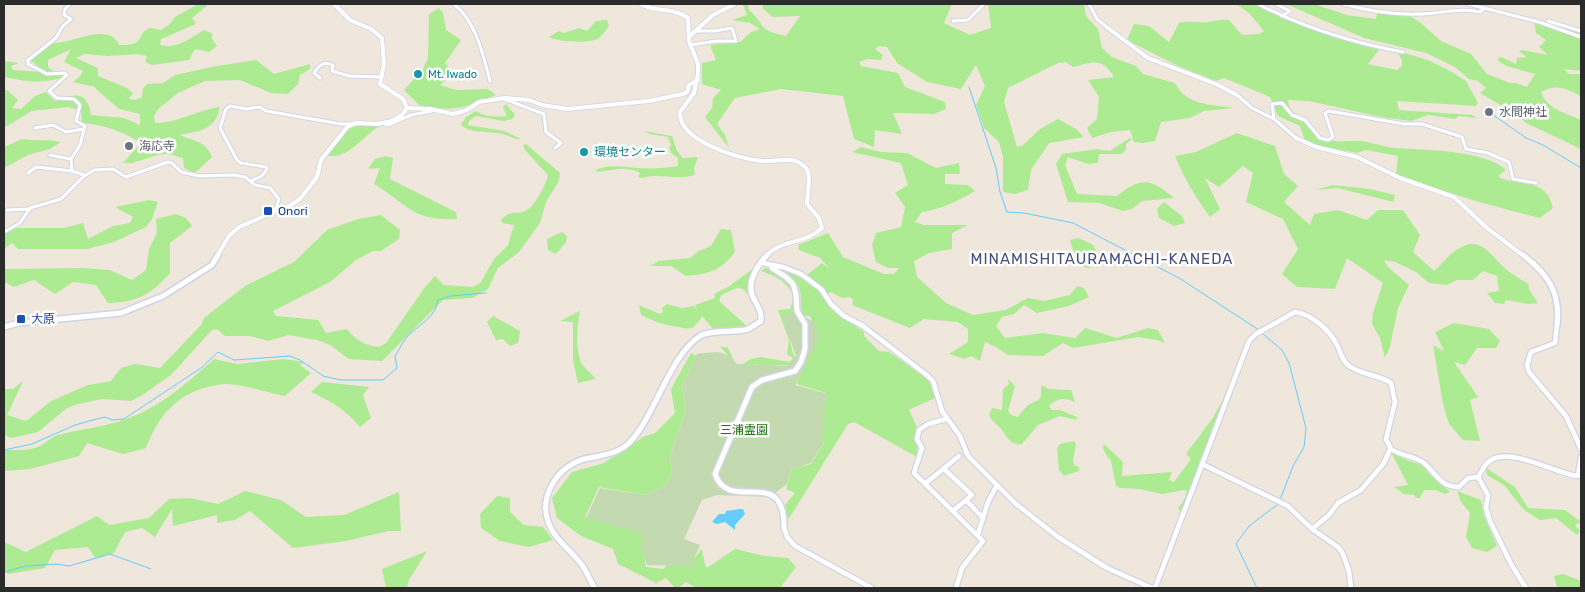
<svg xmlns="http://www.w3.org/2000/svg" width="1585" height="592" font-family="Rubik,'Noto Sans JP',sans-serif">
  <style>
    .green { fill: #adeb92 }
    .cemetery { fill: #c3dab1 }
    .water { fill: #63cdfc }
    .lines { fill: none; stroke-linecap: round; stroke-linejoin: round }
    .stream { stroke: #63cdfc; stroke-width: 1 }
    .minor-far1-casing { stroke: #d1d4e6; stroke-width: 5 }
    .minor-casing { stroke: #d1d4e6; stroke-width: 7 }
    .tertiary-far1-casing { stroke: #d1d4e6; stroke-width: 5.5 }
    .tertiary-casing { stroke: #d1d4e6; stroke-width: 8 }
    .minor-far1 { stroke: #fff; stroke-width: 3 }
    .minor { stroke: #fff; stroke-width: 4.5 }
    .tertiary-far1 { stroke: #fff; stroke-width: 4 }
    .tertiary { stroke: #fff; stroke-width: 5 }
    .culture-dot { fill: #0f9aa8; stroke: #fff; stroke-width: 2 }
    .worship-dot { fill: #6b7280; stroke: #fff; stroke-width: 2 }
    .transit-dot { fill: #1a4fb4; stroke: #fff; stroke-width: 2 }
    .labels { text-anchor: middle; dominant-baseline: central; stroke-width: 5; stroke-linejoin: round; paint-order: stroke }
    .far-culture-label { font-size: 11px; fill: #0d838f; stroke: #fff; text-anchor: start }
    .worship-label { font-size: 12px; fill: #5b616d; stroke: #fff; text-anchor: start }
    .culture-label { font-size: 12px; fill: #0d838f; stroke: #fff; text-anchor: start }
    .transit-label { font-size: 12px; fill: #164399; stroke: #fff; text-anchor: start }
    .park-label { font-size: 12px; fill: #227112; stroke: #fff }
    .quarter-label { font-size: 15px; letter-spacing: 1px; fill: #464e81; stroke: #fff }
  </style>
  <rect width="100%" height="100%" fill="#efe7dc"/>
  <g class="green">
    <path d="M198,4H209L192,18L196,24L161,39L160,45C177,49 189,39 204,30L212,33V39L217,46L209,52L195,49L189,60L152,65L145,62L147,56L137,54L108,56L85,54L76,58L98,68V76L127,88L133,93L129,99L135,100L142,97L143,88L148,84L163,83L175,75L217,66L256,60L274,74L310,64V69L300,75L298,84L288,94L271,93L240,80L205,81L178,93L158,109L154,117L155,123C178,123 197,110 220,107C215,131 199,131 179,135C194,141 206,141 212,157L195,173L184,168L183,158C178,157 172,154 167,154C152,153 139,165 123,163L141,143C122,131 104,125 82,123L81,111L68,107L32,111L4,128V90H7L18,100L12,108L21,109L35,96L46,92L55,101C74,93 88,91 91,115L124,118L140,125V114L119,109L97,90L95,87L73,82L80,76L83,71L64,62L71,49L48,60V67L53,71L52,74L66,77C40,84 29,82 4,77V61L19,63L11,66L13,70L41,72L44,70L31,61C34,57 37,51 41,49C49,43 59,43 68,41C82,38 110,25 119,45C133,45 138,45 143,32L150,28L161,30L170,24L175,17Z"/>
    <path d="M745,4H748L749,10C768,27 755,29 786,36L800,16L773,17L763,9V4H952L944,23L970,35L991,28L988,4H1084L1086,16L1098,29L1102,48L1112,57L1136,66L1143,74L1175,83C1186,106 1211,104 1233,108L1204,111L1190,118L1161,122L1155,141L1143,143L1134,142L1130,130L1111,132L1092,138L1087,128L1097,119L1099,97L1088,80L1114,77C1102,57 1093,62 1073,67L1066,62L1058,63L1008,88L1004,102L1017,147L1023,145L1040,129L1058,119L1076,129L1084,137L1049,143L1031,170L1028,190L1015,194L1003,192V157L999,142L984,128L976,105L985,86L976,65L961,89L927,82L897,63L887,47L879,46L875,49L883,55L881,60L867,59L859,62L861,66L898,73L905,87L945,102L946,109L934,114L893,113L902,134L875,130L874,147L854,139L843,96L781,89L735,98L717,124L725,135L729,148L705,117L712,108L713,98L721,90L702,84V63L716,60L710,45L740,42L751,32L760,29L750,23L732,20L747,15L743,5Z"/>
    <path d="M1236,4H1255L1300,25L1315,27L1379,50L1368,64L1397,70L1402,66V61L1397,51L1428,60L1450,71L1466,81L1478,103L1476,106L1397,101L1399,110L1472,115L1477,118L1459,116L1455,119L1428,115L1411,121L1381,117L1309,101L1288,100C1289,114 1298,113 1307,121C1314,128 1320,137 1330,140C1340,143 1351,140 1361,141C1372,142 1383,147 1395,148C1422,150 1487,150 1506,170L1499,175L1500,178C1523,186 1546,178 1553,208L1540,218C1491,206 1444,192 1396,175L1398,156L1366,150L1357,153L1306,143L1300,126L1278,116L1270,97L1224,78L1216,81L1178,66L1127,40L1134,24L1149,26L1169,42L1179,23C1189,20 1198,23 1208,22C1216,21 1221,19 1229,20L1242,35L1259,34L1264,31L1249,13Z"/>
    <path d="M1286,4H1314L1347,15L1376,19L1377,13L1410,16L1421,23L1441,41L1471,54L1487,74L1510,83H1516L1527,87L1535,74L1506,66L1497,60L1501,57L1516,64L1517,58L1526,57L1519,51L1522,50L1548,55L1539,47L1546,40L1536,33L1534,20L1581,32V71L1564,69L1569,74H1581V96C1566,89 1557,83 1541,92C1546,109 1566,113 1581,120V149L1526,123L1509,110L1480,93L1486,88L1478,81L1469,79L1455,67L1426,53L1364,38Z"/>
    <path d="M439,8L443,13L446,30L461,40L445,63L454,73L440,85L456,90L488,89L496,95C484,99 470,107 457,108C445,110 433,107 421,107L404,90L414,79L423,78V69L428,58L429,14Z"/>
    <path d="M607,20L609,26C606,29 603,35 599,38C591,44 557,42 549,37L559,31L564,33L579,28L587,31L596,21Z"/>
    <path d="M506,104L515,115L512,119L503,121L476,116L469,121L468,125L504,131L521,139C515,140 512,137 506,135C492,130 472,135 461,125L466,117L476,111C484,117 497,117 507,116L503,107Z"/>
    <path d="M367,123L380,126C363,135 348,162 324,155C338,138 344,127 367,123Z"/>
    <path d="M644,131L672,136L677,151L683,158L698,157L694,168L695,175C679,179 669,176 654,176C648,176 644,179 638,177L640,173C628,166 612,170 598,172L595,170C609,164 624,167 638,168C651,169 666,168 678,166V158L671,153L669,148L671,145L668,137L650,134Z"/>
    <path d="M1237,133L1275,146L1284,174L1298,186L1284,202L1310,225L1314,214L1338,210L1367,220L1378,210H1403L1420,235L1413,252L1434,271C1443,263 1451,251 1464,246C1483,237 1496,262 1508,271C1515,276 1522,280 1528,284L1530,291L1538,303L1529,304L1506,300L1504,304L1495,303L1487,293L1499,291L1497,276L1483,271L1473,280H1457L1447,285L1429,283L1416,272L1395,262L1384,260L1388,267L1409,285L1398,308L1390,347L1385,358L1380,338L1372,324L1373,313L1383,283L1347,258L1335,289L1297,287L1282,274L1298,249L1283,219L1246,202L1253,173L1243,166L1219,187L1205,178L1220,209L1210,217C1196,198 1184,178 1175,156L1196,152Z"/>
    <path d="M1130,138L1132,139L1126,144V149L1122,154H1099L1098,163L1088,164L1068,157L1065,165L1077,194L1117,196C1142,176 1151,179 1174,198L1142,201L1132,209L1123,211L1099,203L1068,202L1056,164L1062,154L1097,149L1110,151Z"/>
    <path d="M22,139C35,141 48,139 61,142L50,149L28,155L4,168V147Z"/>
    <path d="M526,144L560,173L559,181L546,202L540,223L519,252L498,268L488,289L472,298L443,300L382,361L349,359L330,345L317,340L288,335L268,341L250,336H225L217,329L212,330L171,375L141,396L131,401L103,399L78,404L67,408L38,432L11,438L4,435V389H13L23,381L7,415L26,421L51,401L88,385L111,381L121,368L135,364L160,368L201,325L204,318L245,286L294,262L327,230L358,219L381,215L400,230L399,239L381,251H373L356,260L330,282L273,311L276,316L318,320L326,333L347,329C355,340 367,346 379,347L386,343L425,287L435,276L444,285L473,287L481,282L494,259L508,245L514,225L503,223L501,220C512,208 516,216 527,210C535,206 546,184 548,175L525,150L523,145Z"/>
    <path d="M861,147L880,152L907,153L936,168L959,163L960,174H945V184L968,185L975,191C958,201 942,209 922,212L915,222L924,225H968L952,233V249L929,253L914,261L917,277L946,303L973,315L1006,310L1028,298L1044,301L1070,295L1077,286L1084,288L1089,297L1069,306L1037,313L1024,305L1014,314L1002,317L996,326L1005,338L1043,333L1075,338L1085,328L1117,338L1148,328L1158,330L1165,343L1157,340L1138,337L1073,348L1063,343L1043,356L1008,355L996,347L985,342L980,361L971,356L965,359L949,354L968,342V329L958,322L924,319L910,328L852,305L853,300L850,297L842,298L831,292L828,294L822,286L821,287L807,275L822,263L830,269L820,258L799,250L798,245L828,233L843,257L884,274H894L899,268H888L876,262L872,245L876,233L901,227L905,207L895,193L908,185L901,163L852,152Z"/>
    <path d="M385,156L393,158L390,179L456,212L457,219C411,221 409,205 374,184L380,168L368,169L375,159Z"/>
    <path d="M1333,185L1370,189L1395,195L1393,202L1338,188L1315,190Z"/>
    <path d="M149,200L158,202L152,219L146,227L114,242L87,249H18L12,243L4,249V233L13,228H64L83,223L88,239L113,226L130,223L133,217L115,207Z"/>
    <path d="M1164,202L1182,216L1185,223L1174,226L1159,218L1157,209Z"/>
    <path d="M176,214L186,218L192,226L170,243V273C151,295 137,302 108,303L96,285L73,282L55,294L34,280L14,287L4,282V269L82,268L110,270L132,280L146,270L149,249L157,233L156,219Z"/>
    <path d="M721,229L731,230L735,252C721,271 708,274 686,276L671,266H650L659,261L690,258L699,251L711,246Z"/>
    <path d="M562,232L567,236L566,242L556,254L548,250L547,239Z"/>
    <path d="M1078,238L1092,244L1099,255L1089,269L1077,262L1070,240Z"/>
    <path d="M754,268L749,283V296L743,289L737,288L721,295L719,301L749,328L714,330L702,316C692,334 688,328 672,326C661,324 651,320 641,315L639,305L660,314L663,312L662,308L667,304L682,308L694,306L697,310L695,305L715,298L714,294L728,287Z"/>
    <path d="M765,268L770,269L791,283L796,298L794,312L786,317C790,331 789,348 796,359L790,365L762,366L756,364L740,374L735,372L729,357L720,346L728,348L735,363L739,366L751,359L761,357L790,362L793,358L787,354L789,340L778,310L790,309C791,306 794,300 793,296C788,282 775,276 761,271Z"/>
    <path d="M777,269L797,275L810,282L847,320L864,332V336L879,351L889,352L931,381L937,397L909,410L918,429L917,457L854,422L848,424L788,520L785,505L795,493L786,489L792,469L811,464L824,443L815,441L826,393L796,384L809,356L815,331L810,316H804C799,307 802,300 800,291C798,280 786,274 777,269Z"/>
    <path d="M580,311C577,326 575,350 582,364C585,369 592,374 596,379L578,383L573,361V322L560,321Z"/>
    <path d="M493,316L520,331L518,343L510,346L503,339L496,340L487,322Z"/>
    <path d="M1454,323L1489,329L1500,341L1496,348H1477L1465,365L1454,362L1478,397L1470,400L1480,441L1463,440L1449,424L1443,404L1433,345L1444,351L1435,332Z"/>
    <path d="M691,353L696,356L682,386L686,409L674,444L670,459L672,472L665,486L645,495L599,487L585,517L641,532L642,544L646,567L663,569L673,559L691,562L702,549L705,565L707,568L735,549L765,556L788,558L796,567L780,588H696L686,582L678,588H675L666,578L656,583L618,564L613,549L581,536L557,518L552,498L572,472L604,463L643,437L655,433L675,413L671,389Z"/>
    <path d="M214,359L237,364L284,359L305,362L300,365L311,373L285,396C270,393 238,383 224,384C183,388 160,411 146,448L123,454L87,443L79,456L30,469L4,471V450C15,450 27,451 38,447C45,444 51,437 58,435C81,429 106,427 129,418C165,404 186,383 214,359Z"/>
    <path d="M1008,379L1015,386L1008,411L1011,415L1018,417C1021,413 1026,406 1030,404C1042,398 1041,401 1041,385L1049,389L1071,390L1075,402C1064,397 1059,398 1049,405L1052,410H1060L1077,417L1076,420L1060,416L1038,425L1022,444C1009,446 1007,435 1000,428C996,423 991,421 989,415L992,408L1002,410L1003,389L1009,384Z"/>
    <path d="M322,382L369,387L363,395L371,418L360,427C346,410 331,401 311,392Z"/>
    <path d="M1225,396L1184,508L1180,511L1178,508C1183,503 1185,498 1187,491L1185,490L1162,494L1139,489L1120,488L1116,486L1111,461L1104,451L1103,446L1104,444L1123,462L1122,476L1172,472L1169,480L1174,482L1191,459L1186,454L1212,419Z"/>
    <path d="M1074,441L1076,444L1073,460L1074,465L1079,467V471L1064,476L1059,470L1057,448L1060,444Z"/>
    <path d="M1391,452L1409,461L1422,465L1432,477L1450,492L1445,494L1435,490H1424L1420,498H1416L1414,495L1404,494L1394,487L1408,485Z"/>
    <path d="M1485,467L1515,487L1528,508L1565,510L1581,522L1575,525L1580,531L1577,535L1556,518L1540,520L1524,510L1504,485L1487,475Z"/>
    <path d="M245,491L281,500L306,517L344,515L399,492L401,531H388L346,541L293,548L250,511L235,520L217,523V515L173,526L172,509L155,537L142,528L125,532L114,553L95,558L88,547L55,550L45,568L8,574L4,571V542L26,552L97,516L109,525L149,518L169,499L190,498L218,504Z"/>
    <path d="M1457,491L1481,500L1484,516L1497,546L1487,552L1472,548L1466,537L1470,513L1461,502Z"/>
    <path d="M497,496L510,498V512L524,525L543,527L553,540L529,547L500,541L481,528L480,514Z"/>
    <path d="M427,551L409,580L407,588H386L382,569Z"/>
    <path d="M1563,574L1581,581V588H1557L1554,576Z"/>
  </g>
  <path class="cemetery" d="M793,311L816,323L818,341L795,385L828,394L824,406L823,444L811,463L792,469L787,484L770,497L717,495L702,500L684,539L700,545L691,566L647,565L641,549V533L586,518L600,488L645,495L665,486L672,472L670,459L674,444L686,409L682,386L697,354C715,352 725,349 737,364L787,366L796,356L782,317Z"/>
  <path class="water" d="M740,509H743L745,514L735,525V530L725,522L717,524L712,522L719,514H725L726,511Z"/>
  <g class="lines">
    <g class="stream">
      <path d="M969,87L996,168L1000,192L1007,212L1024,213L1073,223L1179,278L1259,330"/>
      <path d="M1489,112L1526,138L1543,145L1581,168"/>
      <path d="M1262,333L1282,350L1289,363L1306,428L1304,447L1293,466L1280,500"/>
      <path d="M4,450L32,444L75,425L93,420L105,417L112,420L124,419L201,368L218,352L234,360L290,356L300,360L323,376L341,380H383L397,368L395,356C400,349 404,338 411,333C422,323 436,316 438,300L450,296L486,293"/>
      <path d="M4,572L26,566L57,564L69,566L110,554L151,569"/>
      <path d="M1257,588L1236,544L1249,526L1278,504"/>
    </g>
    <g class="minor-far1-casing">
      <g id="minor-far1">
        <path d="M70,4L65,9L64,15L71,19L62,27L56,38L28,60V64L47,74L65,73L67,75L49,91L57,98L74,99L80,105L76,121L85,126L84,129"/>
        <path d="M454,4C476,22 483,54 490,81"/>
        <path d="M1089,4L1097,19L1108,28"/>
        <path d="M1258,4C1303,27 1353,43 1403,52"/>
        <path d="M1276,4L1290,11L1282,16"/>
        <path d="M1343,4C1368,11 1395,15 1421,14C1441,14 1460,7 1480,12L1485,8"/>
        <path d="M1468,4L1539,22L1581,37"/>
        <path d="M953,21L968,20L984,4"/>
        <path d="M1548,21L1581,31"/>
        <path d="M690,45L717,41H736L732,28L715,31H695"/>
        <path d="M320,78L314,73C319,65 324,61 333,65L332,71L349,76L381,77"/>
        <path d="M1237,95L1252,108L1274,119L1296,138"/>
        <path d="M502,98L544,114L546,132L561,143L555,148"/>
        <path d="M1274,119L1272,104L1282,103L1292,115L1305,120L1320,138L1328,140L1333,137L1325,113L1329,111L1404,124H1422L1462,137L1466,149L1488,153L1509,162L1513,179L1536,183"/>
        <path d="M383,123L388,125L411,115L432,111"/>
        <path d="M35,128L53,125L66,132L84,129L80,145L71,159L72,171L84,175"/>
        <path d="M50,155L71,159"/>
        <path d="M28,173L36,167L72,171"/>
        <path d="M251,181L262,176L267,169L266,167L241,163L237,160L220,128L226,109L230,106L246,109L260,107L266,111L341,124H352"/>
        <path d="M7,210L30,209"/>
        <path d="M4,232L20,223L30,208L61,199L83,177L94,170L113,169L126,177L168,162L172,163L181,172L199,176L234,175L245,177L255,185L270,188L279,199L275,211"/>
      </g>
    </g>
    <g class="minor-casing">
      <g id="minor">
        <path d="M762,263L783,267L801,274L821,289L831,304L844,316L863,326L928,376L933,381L942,411L960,436L968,456L1016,504L1058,537L1107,568L1152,588"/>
        <path d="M1557,325L1555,343L1531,352L1527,365L1529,372L1566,416L1581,449"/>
        <path d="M946,419L928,424L919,430L917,439L922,448L914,473L983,541L962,568L956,588"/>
        <path d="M1202,464L1288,506L1312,529L1338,547L1342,552L1349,571L1351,588"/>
        <path d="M944,469L972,495L953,511"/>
        <path d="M1478,477C1481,473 1483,468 1486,464C1505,443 1553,473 1578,476L1581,457"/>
        <path d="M1478,477L1488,495L1486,508L1490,521L1511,564L1526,588"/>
        <path d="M926,483L959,456"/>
        <path d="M966,500L983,518"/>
        <path d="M784,528L787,537L795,546L872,588"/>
        <path d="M1312,529L1329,515L1338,503L1361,490L1384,463L1390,449"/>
        <path d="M978,534L988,502L997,485"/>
        <path d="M1155,588L1249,341L1256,334L1295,312C1311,314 1330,330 1337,345C1341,352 1341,359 1348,365C1360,375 1378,374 1391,383L1395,402L1386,439L1391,449C1401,456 1415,456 1424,463C1437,474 1440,487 1459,487L1468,478L1478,477"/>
      </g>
    </g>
    <g class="tertiary-far1-casing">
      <g id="tertiary-far1">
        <path d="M641,4C656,13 674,7 688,18L689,41L698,64V74L694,93L680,112C678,141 738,158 761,161C772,162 785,158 796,161C801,163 805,166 808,171L809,180L807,204L819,218L822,228C806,244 781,239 766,256"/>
        <path d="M1108,28L1148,58L1216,84L1237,95"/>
        <path d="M690,36L713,15L735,4"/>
        <path d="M407,108L430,109L453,114L467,110L479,102L505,98L529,100L542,105L567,109L649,101L683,94L687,92L689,85L698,80"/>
        <path d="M1296,138L1316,147L1357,157L1400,178L1454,197L1487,228L1524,256"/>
        <path d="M217,256L229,236L239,227L291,205L300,199L317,177L321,160L348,126L357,123L377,124L392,121L402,115L407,108L403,99L380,84L384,64L382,38L371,29L350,20L334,4"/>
      </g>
    </g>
    <g class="tertiary-casing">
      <g id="tertiary">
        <path d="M1523,255C1548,274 1561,293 1557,325"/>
        <path d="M773,265L772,268L786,277L793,284L796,294L797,311L805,324V349L801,362L795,371L762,380L752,387L715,474C729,515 785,463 784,528"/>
        <path d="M4,327L19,323L121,313L163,296L212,265L218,255"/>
        <path d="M595,588C590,581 587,572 582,565C572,551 555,540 549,524C538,498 556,469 581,460C598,455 616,456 630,442C656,414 670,355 700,336C709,330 733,332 745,330C750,329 756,324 761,321C762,312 758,307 754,299C745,284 757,266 767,255"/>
      </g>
    </g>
    <use href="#minor-far1" class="minor-far1"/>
    <use href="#minor" class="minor"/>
    <use href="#tertiary-far1" class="tertiary-far1"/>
    <use href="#tertiary" class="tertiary"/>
  </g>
  <g class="culture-dot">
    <circle cx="418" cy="74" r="5"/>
    <circle cx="584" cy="152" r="5"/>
  </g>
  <g class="worship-dot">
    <circle cx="1489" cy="112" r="5"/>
    <circle cx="129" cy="146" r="5"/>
  </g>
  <g class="transit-dot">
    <rect x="263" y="206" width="10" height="10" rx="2.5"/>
    <rect x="16" y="314" width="10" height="10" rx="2.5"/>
  </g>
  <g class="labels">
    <g class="far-culture-label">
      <text x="428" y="74">Mt. Iwado</text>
    </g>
    <g class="worship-label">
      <text x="1499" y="112">水間神社</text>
      <text x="139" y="146">海応寺</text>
    </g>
    <g class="culture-label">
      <text x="594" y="152">環境センター</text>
    </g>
    <g class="transit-label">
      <text x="278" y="211">Onori</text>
      <text x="31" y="319">大原</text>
    </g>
    <g class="park-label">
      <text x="744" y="430">三浦霊園</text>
    </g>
    <g class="quarter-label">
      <text x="1102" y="259">MINAMISHITAURAMACHI-KANEDA</text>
    </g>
  </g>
  <rect width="1585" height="592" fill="none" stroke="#2b2b2b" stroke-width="10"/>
</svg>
